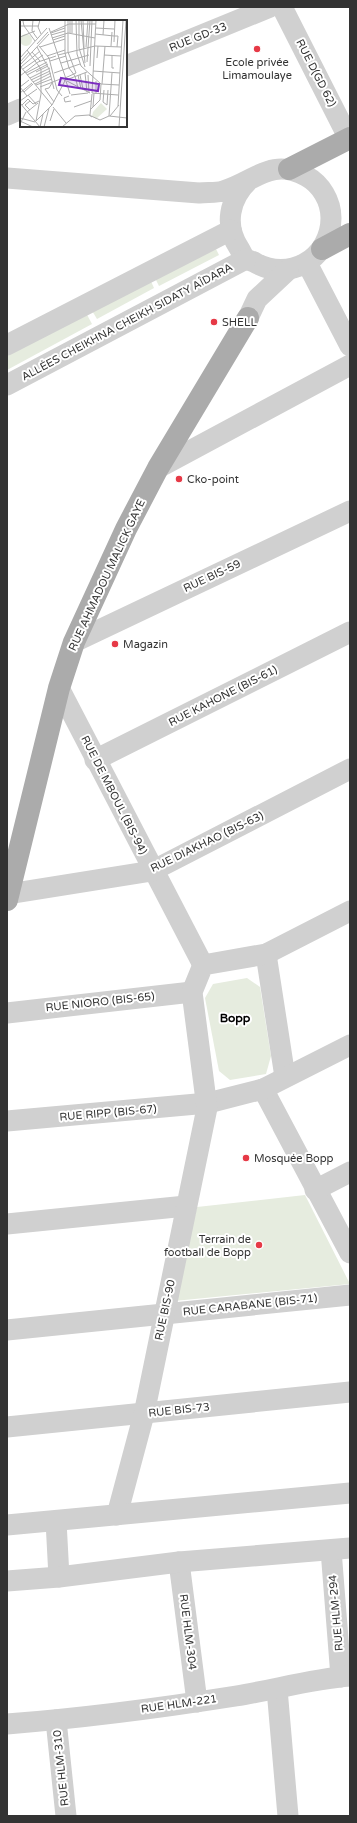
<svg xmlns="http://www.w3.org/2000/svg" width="357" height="1823" font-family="'Varela Round',sans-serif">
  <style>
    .green { fill: #e6ecdf }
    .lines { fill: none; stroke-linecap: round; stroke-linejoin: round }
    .minor { stroke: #d0d0d0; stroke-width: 21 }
    .major { stroke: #ababab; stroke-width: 22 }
    .poi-dot { fill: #e63946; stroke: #fff; stroke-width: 1.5 }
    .labels { text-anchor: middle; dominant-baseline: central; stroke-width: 4; stroke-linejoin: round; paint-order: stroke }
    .street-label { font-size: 11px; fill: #333; stroke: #fff }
    .poi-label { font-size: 11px; fill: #333; stroke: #fff; text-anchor: start }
    .neighbourhood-label { font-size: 12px; font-weight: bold; fill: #000; stroke: #fff }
    .inset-road { fill: none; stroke: #adadad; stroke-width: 1 }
    .view { fill: #7b2cbf; fill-opacity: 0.15; stroke: #7b2cbf; stroke-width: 2 }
    .inset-edge { fill: none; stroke: #333; stroke-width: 2 }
  </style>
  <rect width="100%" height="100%" fill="#fff"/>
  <g class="green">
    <path d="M213,243L219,255L159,286L153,274Z"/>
    <path d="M149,277L154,288L97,319L91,309Z"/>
    <path d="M85,311L92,324L7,370V354Z"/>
    <path d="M247,978L260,987L271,1056L266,1074L230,1080L219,1071L205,998L213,984Z"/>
    <path d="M305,1195L350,1284L174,1301L197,1207Z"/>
  </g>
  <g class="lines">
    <g class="minor">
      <path d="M282,7L349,139"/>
      <path d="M126,66L270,7"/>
      <path d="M7,115L21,109"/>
      <path d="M7,178L199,193C207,192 216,193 223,191C254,182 271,157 306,176C321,184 331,201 331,218C331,258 289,283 254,262C252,261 247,260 246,259C243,257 241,251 239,248C224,225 229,199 249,180"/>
      <path d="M307,263L350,346"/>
      <path d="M248,318L257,299L288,270"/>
      <path d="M7,345L231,230"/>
      <path d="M7,385L246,259"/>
      <path d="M158,468L350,365"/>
      <path d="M74,642L350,511"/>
      <path d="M59,688L203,965"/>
      <path d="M95,760L350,632"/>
      <path d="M8,894L152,871L350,769"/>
      <path d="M266,954L285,1077"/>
      <path d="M7,1013L192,992"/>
      <path d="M263,1089L350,1253"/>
      <path d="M7,1121L208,1103L263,1089L350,1045"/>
      <path d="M315,1190L350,1172"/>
      <path d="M7,1224L186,1206"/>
      <path d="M7,1330L350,1295"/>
      <path d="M7,1427L350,1392"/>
      <path d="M117,1515L144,1414L207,1108L192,992L203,965L266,954L350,911"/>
      <path d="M56,1521L59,1577"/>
      <path d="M7,1525L350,1493"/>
      <path d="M331,1550L341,1677"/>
      <path d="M179,1562L197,1702"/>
      <path d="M7,1581L59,1577L179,1562L350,1548"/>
      <path d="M277,1689L288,1816"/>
      <path d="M56,1720L66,1816"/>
      <path d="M7,1724C84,1718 160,1708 236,1696C274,1690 311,1679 350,1676"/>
    </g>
    <g class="major">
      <path d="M289,169L350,138"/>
      <path d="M322,249L350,234"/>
      <path d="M7,900L59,688L74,642L126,529L158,468L248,318"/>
    </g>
  </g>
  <g class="poi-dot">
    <circle cx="257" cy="49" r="4"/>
    <circle cx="214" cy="322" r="4"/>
    <circle cx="179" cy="479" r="4"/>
    <circle cx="115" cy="644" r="4"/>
    <circle cx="246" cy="1158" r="4"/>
    <circle cx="259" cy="1245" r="4"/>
  </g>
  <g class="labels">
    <g class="street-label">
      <text transform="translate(198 37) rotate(-22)">RUE GD-33</text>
      <text transform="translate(316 73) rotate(63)">RUE D(GD 62)</text>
      <text transform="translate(127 322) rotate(-28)">ALLÉES CHEIKHNA CHEIKH SIDATY AÎDARA</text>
      <text transform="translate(107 575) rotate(-65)">RUE AHMADOU MALICK GAYE</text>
      <text transform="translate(212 576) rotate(-25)">RUE BIS-59</text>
      <text transform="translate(223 696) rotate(-27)">RUE KAHONE (BIS-61)</text>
      <text transform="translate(114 795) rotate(63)">RUE DE MBOUL (BIS-94)</text>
      <text transform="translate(207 842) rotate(-26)">RUE DIAKHAO (BIS-63)</text>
      <text transform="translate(100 1002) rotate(-6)">RUE NIORO (BIS-65)</text>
      <text transform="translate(108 1113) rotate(-5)">RUE RIPP (BIS-67)</text>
      <text transform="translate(250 1305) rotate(-6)">RUE CARABANE (BIS-71)</text>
      <text transform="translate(165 1310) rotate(-78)">RUE BIS-90</text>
      <text transform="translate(179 1410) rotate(-6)">RUE BIS-73</text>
      <text transform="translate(336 1613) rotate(-95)">RUE HLM-294</text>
      <text transform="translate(188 1632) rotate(83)">RUE HLM-304</text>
      <text transform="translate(179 1704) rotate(-8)">RUE HLM-221</text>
      <text transform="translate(61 1768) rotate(-96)">RUE HLM-310</text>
    </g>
    <g class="poi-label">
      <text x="257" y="62" text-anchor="middle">Ecole privée<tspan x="257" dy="13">Limamoulaye</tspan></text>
      <text x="222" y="322">SHELL</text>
      <text x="187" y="479">Cko-point</text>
      <text x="123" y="644">Magazin</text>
      <text x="254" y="1158">Mosquée Bopp</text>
      <text x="251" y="1239" text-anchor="end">Terrain de<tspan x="251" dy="13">football de Bopp</tspan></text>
    </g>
    <g class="neighbourhood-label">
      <text x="235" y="1018">Bopp</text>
    </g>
  </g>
  <g transform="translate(20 20)">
    <rect width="107" height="107" fill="#fff"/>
    <path d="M0 20a6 6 0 1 1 12 0a6 6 0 1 1-12 0ZM81,83L87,89L76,99L72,96L73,92Z" fill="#e6ecdf"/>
    <path class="inset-road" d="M13,0L12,11L17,18M20,0L18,7L21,14M45,0V33L49,48L55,56M56,0L57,34L61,46L81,64L99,65M59,0V28L65,47M61,0L65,43M63,0L64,28M3,1L4,6L15,21M0,6H19M29,8L46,59M76,8L94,9M31,12L49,4H76M31,13L45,8M50,13V0M52,13V0M75,14L94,16M31,15L45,11M83,15L84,0M94,16H98L97,27M0,17L15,11M32,18L48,13L75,18M33,20L45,16M94,22L95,0M17,24L28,12M19,26L29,38L37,70L42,76M91,26L92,12M17,27L29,49L34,69M20,27L45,19M66,27L68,0M7,30L21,49V74M12,32L20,41M48,32V0M38,35L75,26L101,27M84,35L101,36M92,35V48H94M27,36L45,30M0,38L27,8M77,38L78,26M30,41L46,36M0,42L9,32M67,42L70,0M41,43L69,35M0,45L29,14M0,46L32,85M70,46L72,0M1,47L20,31M3,49L23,35M73,51L100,53M16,52L28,46M6,53L27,42M34,53L60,44M65,53L67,72M7,55L28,44M58,55L61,69M60,55L63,69M68,55L69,73M0,56L18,42L36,36M55,56L58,68M10,58L30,48M45,58L56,53L48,32M11,60L30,51M46,60L67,52M46,61L50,74M47,61L70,73M13,62L31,53M32,63L29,68L25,69L34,82M15,64L31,56M82,64L85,26M16,65L32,59M20,67L43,58M84,70L83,82L87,85M4,72L13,64M0,73L12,63M72,73L76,0M72,73L98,75M76,74V61M8,75L16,84M51,75L68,73M7,76L0,67L9,60M49,76L44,78L45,82L51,81M0,81L17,69M0,83L20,107M2,85L8,79L13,84L19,81M87,85L88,70M98,86L103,0M33,87L46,103M54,87L71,81M73,87L74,73M71,89L80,80L81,64M10,90L5,85L10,81M7,92L18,83M70,95L72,74M89,96L92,53M90,96L99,85M72,97L69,95L80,100L89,96L107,98M0,98L15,102M0,101L13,107M16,101L32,85L46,59L44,61M16,101L21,74M30,101L34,89M0,104L6,92M20,107L23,94M24,107L29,88M42,107L55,96L69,95M99,107L106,0"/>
    <path class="view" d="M41,58L79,64L78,71L39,65Z"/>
    <rect width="107" height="107" class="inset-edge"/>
  </g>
  <rect width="357" height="1823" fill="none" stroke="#333333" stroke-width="16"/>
</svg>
